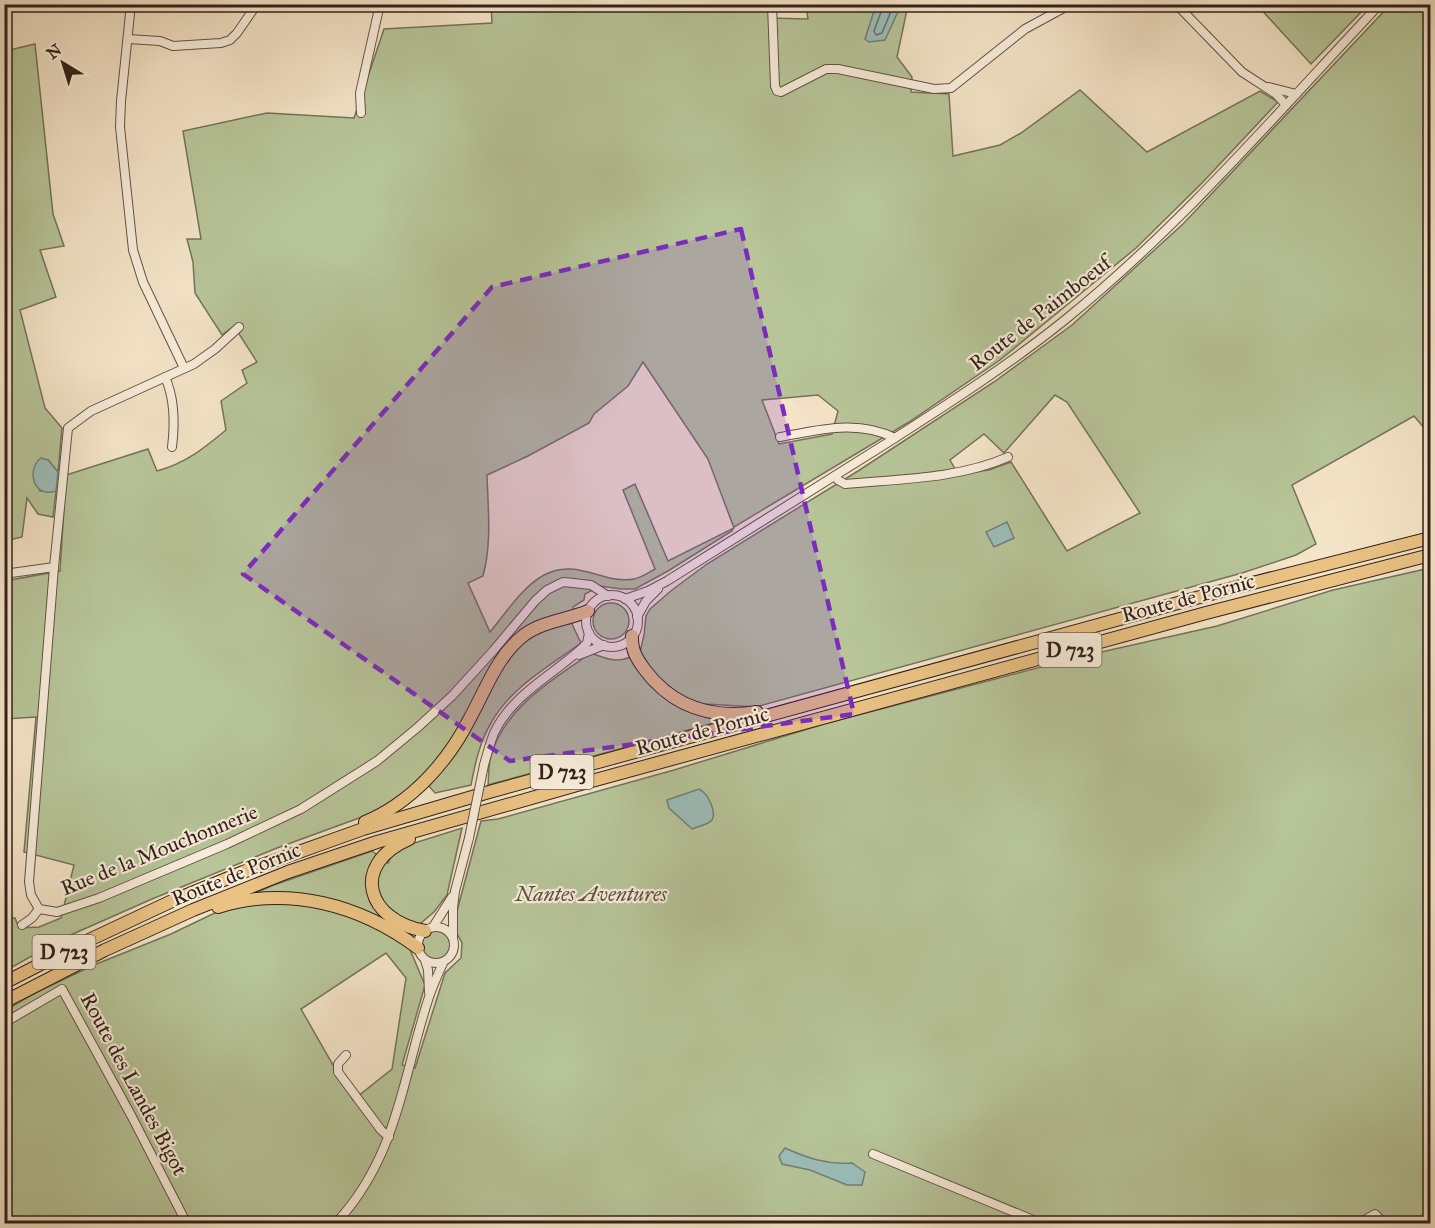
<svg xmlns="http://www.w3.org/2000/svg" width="1435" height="1228" font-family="'IM FELL Great Primer',serif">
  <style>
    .green { fill: #b7c599; stroke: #74735a; stroke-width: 1.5; fill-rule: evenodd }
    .water { fill: #9cbeba; stroke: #727f7a; stroke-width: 1.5 }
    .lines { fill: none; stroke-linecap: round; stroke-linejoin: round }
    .shore { stroke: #67706a; stroke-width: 1.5 }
    .minor-casing { stroke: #625246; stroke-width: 10 }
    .highway-casing { stroke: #32211a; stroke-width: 14 }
    .minor { stroke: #f8eddb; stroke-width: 8 }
    .highway { stroke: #eac284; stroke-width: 12 }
    .minor-bridge-casing { stroke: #625246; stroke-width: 10; stroke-linecap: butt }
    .minor-bridge { stroke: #f8eddb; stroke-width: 8 }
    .marked { fill: #7b2cbf; fill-opacity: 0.2; stroke: #7b2cbf; stroke-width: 4.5; stroke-dasharray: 12 8; stroke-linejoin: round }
    .labels { text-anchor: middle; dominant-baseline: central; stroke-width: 4.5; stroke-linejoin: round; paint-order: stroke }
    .shield { fill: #f8eddb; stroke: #6d5e54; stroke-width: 1.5 }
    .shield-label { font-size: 20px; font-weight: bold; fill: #32211a }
    .street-label { font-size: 21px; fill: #32211a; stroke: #f8eddb }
    .park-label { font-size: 21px; font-style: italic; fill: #5a5240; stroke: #f8eddb }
  </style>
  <rect width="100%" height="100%" fill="#f4e4c8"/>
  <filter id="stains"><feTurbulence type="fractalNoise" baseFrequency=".00333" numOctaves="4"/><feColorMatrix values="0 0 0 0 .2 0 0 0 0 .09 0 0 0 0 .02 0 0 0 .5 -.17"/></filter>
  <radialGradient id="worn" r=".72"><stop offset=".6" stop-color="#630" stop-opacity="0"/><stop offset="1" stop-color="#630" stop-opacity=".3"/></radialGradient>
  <g class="green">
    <path d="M491,4H769L770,18L808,19L806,6L908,5L897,57L912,77L911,92L949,94L953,156L1000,145L1021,133L1080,90L1147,152L1260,91L1278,102L1202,183L1136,248L1000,360L909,422L734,527L732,531L668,571L635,589H621L600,586L585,594L584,600L573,607L572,624L581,643C549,666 511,687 491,723C480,741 475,764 471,785L435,793L422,778L404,794L370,814L277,848L152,899L66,937L5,971V918H15L19,928L39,927L61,918L74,865L24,852L36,717L5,719V581L60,571L66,475L148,449L157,471C186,463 203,449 226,430L221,401L247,383L242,370L257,362L234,326L222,335L195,293L193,262L187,239H201L183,131L267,113L354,118L384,29L492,23ZM643,362L708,459L734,528L668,561L635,484L623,490L655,569C648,573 641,578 634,579C604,585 577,557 544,575C522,587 505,614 490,632L468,583L483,576C492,543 488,508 487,475L528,456L589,423L594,414L628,386ZM818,395L838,411L832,434L779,444L762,400Z"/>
    <path d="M1257,5H1368L1311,64Z"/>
    <path d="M1390,5H1430V428L1425,429L1414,416L1292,485L1316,544L1296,555L1242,573L756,707L706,704L705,717L721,721L488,785C489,776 488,765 491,756C505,707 552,680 591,653C611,661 621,664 640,652L644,635L646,616L650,609L672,590L707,564L858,471L994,382L1072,325L1183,224ZM1055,395L1067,402L1140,513L1067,551L1011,462L989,470L958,474L950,460L984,434L1004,453Z"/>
    <path d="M35,44L53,214L64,246L40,250L56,297L20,310L45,408L62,428L58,472L48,460L35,482L40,491H56L53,517L38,514L27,498L22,537L5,541V51Z"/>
    <path d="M1430,568V1223H5L4,1011L35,993L94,965L171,934L271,886L372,851L388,863L392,854L405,846L462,828L447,895L434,912L420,924L411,952L425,985L402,1065L415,1068L445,973L461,958L462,943L453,926L481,821L498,819L674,770L824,724L1079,657L1217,626L1333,590ZM386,953L406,978L392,1069L353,1100L301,1009Z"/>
    <circle cx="611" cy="621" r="18"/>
    <circle cx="436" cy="945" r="14"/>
  </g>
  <g class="water">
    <path d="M879,5H901L885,40L869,42L865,39L873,14Z"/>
    <path d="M41,458L48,460L58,472L56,491C33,499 26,469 41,458Z"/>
    <path d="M1007,522L1014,538L994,547L986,532Z"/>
    <path d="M699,789C706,793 708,797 711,804C719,824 707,823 692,829L669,808L667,800Z"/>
    <path d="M785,1148C807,1158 828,1165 852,1163L865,1172L862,1185H847L810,1170L782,1164L779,1156Z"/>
  </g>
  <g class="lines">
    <path class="shore" d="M884,4L874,31L876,35L882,33L894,4"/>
    <g class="minor-casing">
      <g id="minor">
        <path d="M131,4L121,101L120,127L133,250L143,282L184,368"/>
        <path d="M772,4L775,86L777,91L781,92L826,69H838L934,89L951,88L1025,29L1071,4"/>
        <path d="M1176,4L1242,72L1276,94L1286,105"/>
        <path d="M1184,11L1198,4"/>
        <path d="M128,39L160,41L173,46L221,43L230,40L237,33L257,4"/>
        <path d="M1269,87L1296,94"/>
        <path d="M361,113L360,93L380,4"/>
        <path d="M239,327L215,349L194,364L91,411L68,428L54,567L29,882L31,895L39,909L57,912L99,898L227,844L301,809L377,761L417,728L452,696L493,651L535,601L547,590L563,582L573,583L591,585L608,596"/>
        <path d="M165,377C175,399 175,423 172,447"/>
        <path d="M780,437C819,430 857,419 895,438"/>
        <path d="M835,476L838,480L845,484C899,479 958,479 1008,457"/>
        <path d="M4,574L54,567"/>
        <circle cx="612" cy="621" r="26"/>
        <path d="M625,599L648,591L667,581C740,535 813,490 887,443C948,404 1009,365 1066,319C1181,226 1278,112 1380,4"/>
        <path d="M637,617L646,601L658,589"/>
        <path d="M579,655L604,645"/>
        <path d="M484,765C487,754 490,743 494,733C512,695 551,676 581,649L587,643L589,633"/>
        <path d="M22,925L32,918L39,909"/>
        <circle cx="436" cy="945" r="18"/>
        <path d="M433,927L452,897"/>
        <path d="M453,937V908L455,891L469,838"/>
        <path d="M425,960L428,970L429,992"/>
        <path d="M4,1023L62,989L132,1117L187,1224"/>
        <path d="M346,1055L338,1064V1072L381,1130L389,1137"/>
        <path d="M873,1154L1043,1224"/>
        <path d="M335,1224C398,1157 402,1078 429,997C433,985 438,974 443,963"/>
        <path d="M1357,1224L1375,1214L1385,1224"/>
      </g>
    </g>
    <g class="highway-casing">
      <g id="highway">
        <path d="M632,636C631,650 637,659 645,670C673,707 712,719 757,712"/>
        <path d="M365,822C411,803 448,762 470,718C486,689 497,656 524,635C543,621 567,620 588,611"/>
        <path d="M409,839C349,865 367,921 425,931"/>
        <path d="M218,907C288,885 361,905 418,948"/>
        <path d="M4,983L70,949L172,901L243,872L363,829L489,792L1229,589L1430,538"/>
        <path d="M4,1002L105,950L193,910L288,872L377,842L577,785L1206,613L1430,555"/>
      </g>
    </g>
    <use href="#minor" class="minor"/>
    <use href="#highway" class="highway"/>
    <g class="minor-bridge-casing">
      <path id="minor-bridge" d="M469,838L484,765"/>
    </g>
    <use href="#minor-bridge" class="minor-bridge"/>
  </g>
  <path class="marked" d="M741,229L854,714L510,761L243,574L492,287Z"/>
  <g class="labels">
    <g class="shield">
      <rect x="1038.5" y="633" width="63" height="34" rx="4.5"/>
      <rect x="530.5" y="755" width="63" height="34" rx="4.5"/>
      <rect x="32.5" y="935" width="63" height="34" rx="4.5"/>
    </g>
    <g class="shield-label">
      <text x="1070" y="650">D 723</text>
      <text x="562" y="772">D 723</text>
      <text x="64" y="952">D 723</text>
    </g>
    <g class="street-label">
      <text transform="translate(1040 313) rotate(-38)">Route de Paimboeuf</text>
      <text transform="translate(1188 598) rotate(-15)">Route de Pornic</text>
      <text transform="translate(702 731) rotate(-15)">Route de Pornic</text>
      <text transform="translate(159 850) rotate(-22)">Rue de la Mouchonnerie</text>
      <text transform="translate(236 874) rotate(-22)">Route de Pornic</text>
      <text transform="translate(134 1084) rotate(62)">Route des Landes Bigot</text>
    </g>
    <g class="park-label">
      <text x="591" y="894">Nantes Aventures</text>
    </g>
  </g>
  <rect width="1435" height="1228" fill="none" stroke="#f4e4c8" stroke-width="24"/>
  <rect x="6" y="6" width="1423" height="1216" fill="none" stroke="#32211a" stroke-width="3"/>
  <rect x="12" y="12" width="1411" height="1204" fill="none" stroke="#32211a" stroke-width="1.5"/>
  <g transform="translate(63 63) rotate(322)" stroke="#f8eddb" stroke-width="4.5" paint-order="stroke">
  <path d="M0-4.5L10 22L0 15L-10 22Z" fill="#32211a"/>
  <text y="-9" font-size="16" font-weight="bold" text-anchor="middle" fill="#32211a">N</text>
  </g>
  <rect width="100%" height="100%" filter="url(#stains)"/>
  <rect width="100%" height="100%" fill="url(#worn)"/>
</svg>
